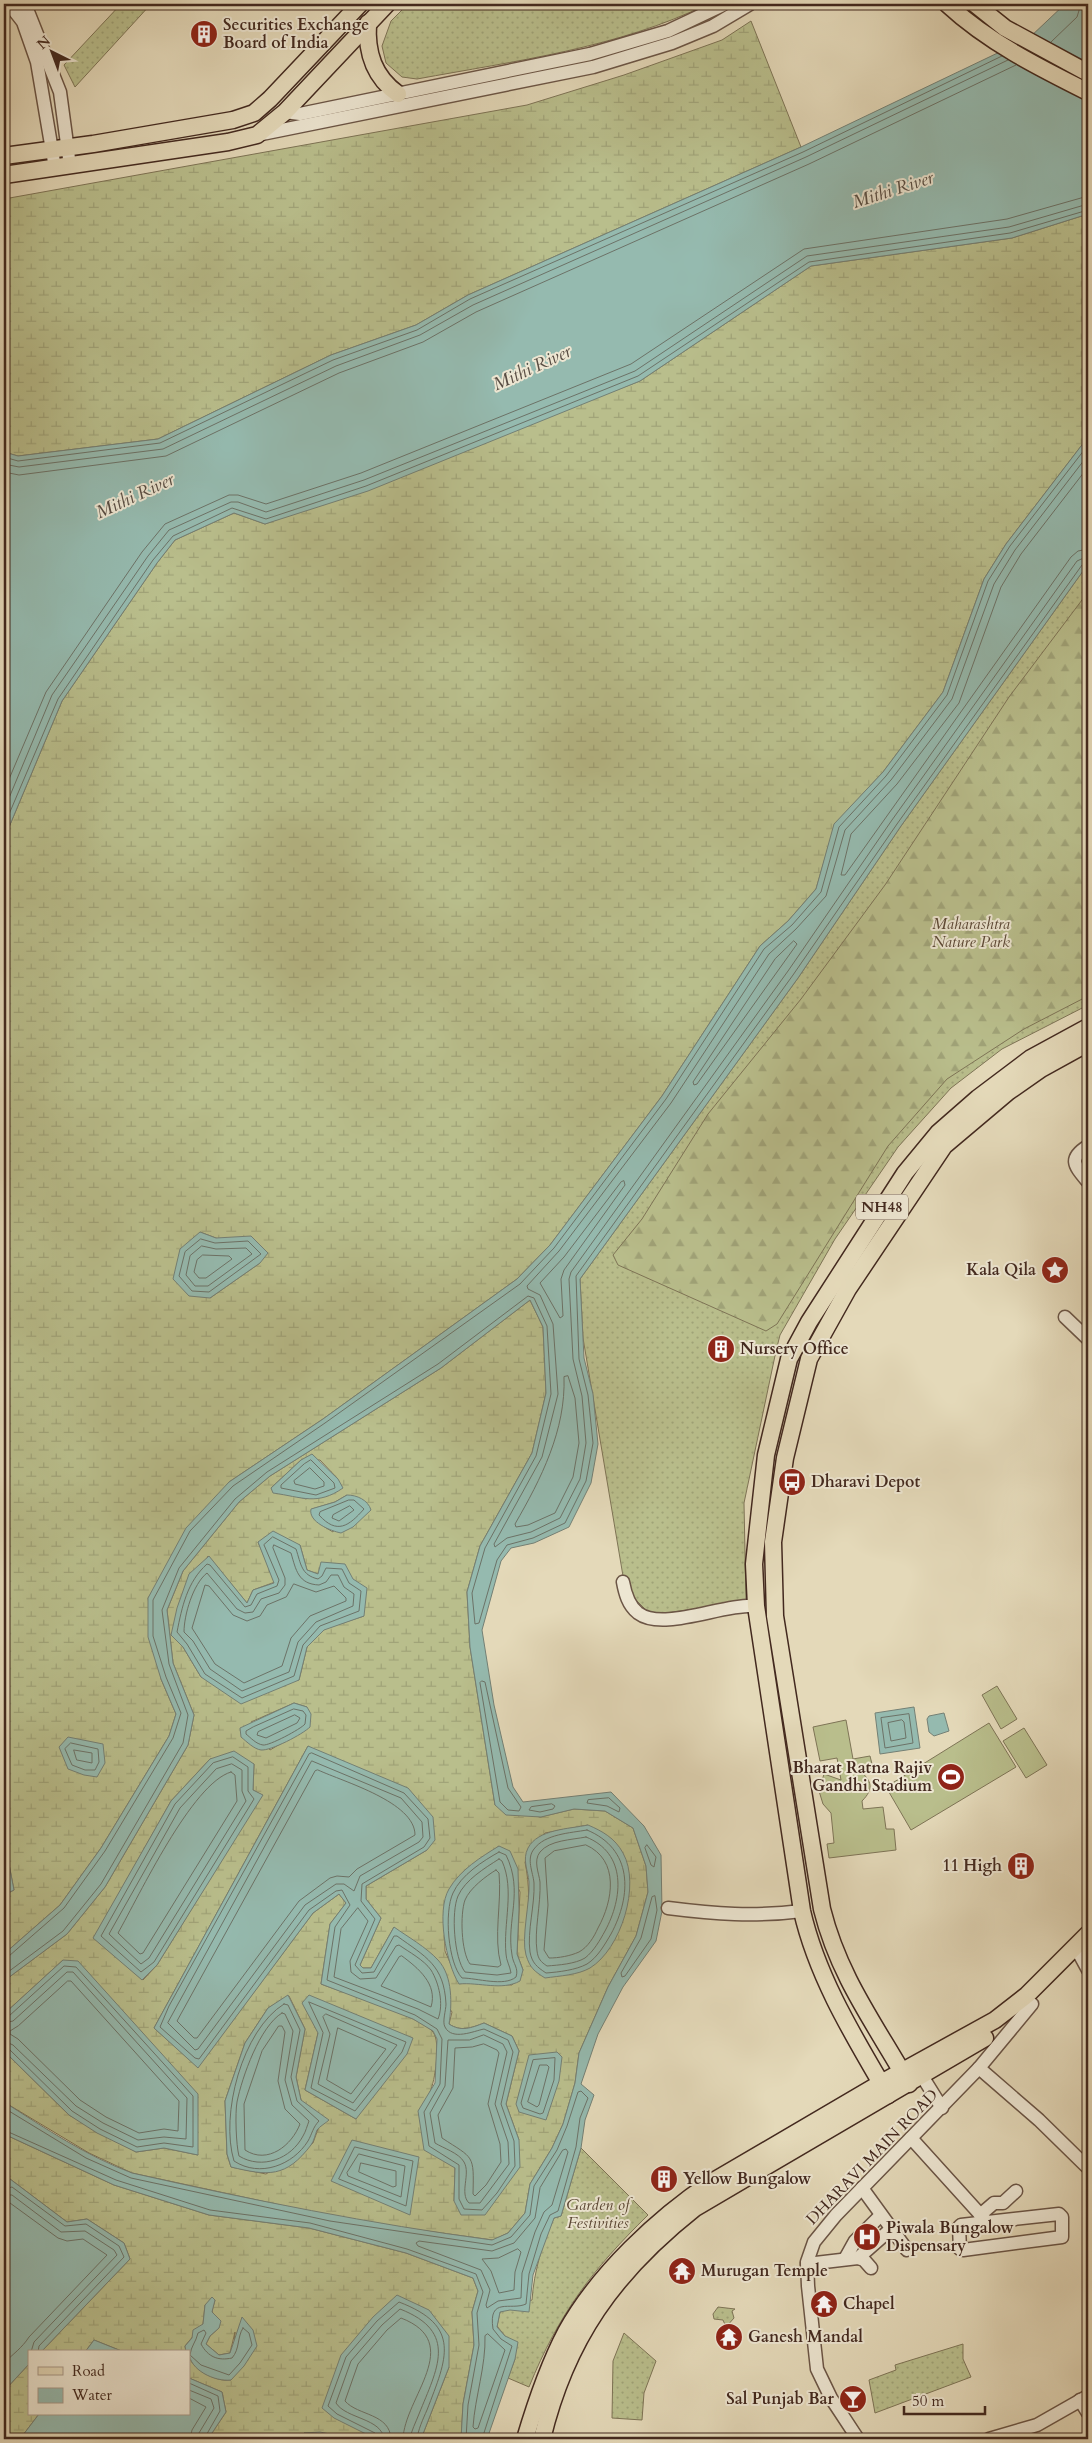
<svg xmlns="http://www.w3.org/2000/svg" width="1092" height="2443" font-family="Cardo,serif">
  <style>
    .grass { fill: url(#grass-dots); stroke: #7e7456 }
    .forest { fill: url(#forest-firs); stroke: #7e7456 }
    .wetland { fill: url(#wetland-marsh); stroke: #7e7456; fill-rule: evenodd }
    .pitch { fill: #b9be8c; stroke: #7e7456 }
    .water { fill: #95baaf; stroke: #748075 }
    .lines { fill: none; stroke-linecap: round; stroke-linejoin: round }
    .shore { stroke: #6c7267; stroke-width: 1 }
    .minor-casing { stroke: #6b5546; stroke-width: 15 }
    .major-casing { stroke: #43291f; stroke-width: 19 }
    .minor { stroke: #ede6d2; stroke-width: 12 }
    .major { stroke: #e4d9b9; stroke-width: 16 }
    .labels { text-anchor: middle; dominant-baseline: central; stroke-width: 4; stroke-linejoin: round; paint-order: stroke }
    .shield { fill: #ede6d2; stroke: #766255; stroke-width: 1 }
    .shield-label { font-size: 15px; font-weight: bold; fill: #43291f }
    .poi-label { font-size: 16px; font-weight: bold; fill: #43291f; stroke: #ede6d2; text-anchor: start }
    .park-label { font-size: 16px; font-style: italic; fill: #5b4735; stroke: #ede6d2 }
    .street-label { font-size: 16px; fill: #43291f; stroke: #ede6d2 }
    .water-label { font-size: 18px; font-style: italic; fill: #584d43; stroke: #ede6d2 }
  </style>
  <defs>
    <pattern id="grass-dots" width="8" height="8" patternUnits="userSpaceOnUse" patternTransform="scale(1.25)"><rect width="8" height="8" fill="#b9be8c"/><path d="M2 2h.1M6 6h.1" fill="none" stroke="#a0a378" stroke-width="1.8" stroke-linecap="round"/></pattern>
    <pattern id="forest-firs" width="22" height="20" patternUnits="userSpaceOnUse" patternTransform="scale(1.25)"><rect width="22" height="20" fill="#b9be8c"/><path d="M5 1l3.5 6h-7zM16 11l3.5 6h-7z" fill="#a0a378"/></pattern>
    <pattern id="wetland-marsh" width="20" height="14" patternUnits="userSpaceOnUse" patternTransform="scale(1.25)"><rect width="20" height="14" fill="#b9be8c"/><path d="M1 5h8M5 5V1M11 12h8M15 12V8" fill="none" stroke="#a0a378"/></pattern>
  </defs>
  <rect width="100%" height="100%" fill="#e4d9b9"/>
  <filter id="stains"><feTurbulence type="fractalNoise" baseFrequency=".004" numOctaves="4"/><feColorMatrix values="0 0 0 0 .2 0 0 0 0 .09 0 0 0 0 .02 0 0 0 .5 -.17"/></filter>
  <radialGradient id="worn" r=".72"><stop offset=".6" stop-color="#630" stop-opacity="0"/><stop offset="1" stop-color="#630" stop-opacity=".3"/></radialGradient>
  <g class="grass">
    <path d="M121,4H151L75,87L64,65Z"/>
    <path d="M408,4H708C618,48 515,61 417,79L402,77L386,63L382,46L391,21Z"/>
    <path d="M1088,564V1005L1002,1049L951,1088L898,1147L835,1239L780,1335L776,1351L744,1503L746,1602L651,1615L631,1595L623,1576L583,1338L580,1279L798,978L901,826Z"/>
    <path d="M581,2148L648,2215C592,2270 559,2313 529,2387L508,2378L515,2359L505,2336L497,2326L500,2312L532,2300C534,2271 542,2245 554,2218L561,2216Z"/>
    <path d="M718,2307L735,2309L732,2311L734,2318L726,2327L723,2320L714,2319L713,2314Z"/>
    <path d="M624,2333L656,2361L644,2393L642,2420L612,2418L613,2361Z"/>
    <path d="M963,2344V2359L971,2377L875,2413L869,2380L896,2370L895,2365Z"/>
  </g>
  <path class="forest" d="M1088,592V996L1024,1029L947,1079L888,1146L777,1324L766,1331L618,1265L613,1255L642,1219L708,1114L801,999L885,885L1009,697Z"/>
  <g class="wetland">
    <path d="M751,21L801,147L468,295L416,325L331,355L158,439L18,456L4,452V199L527,105L624,75L722,40Z"/>
    <path d="M1088,214V437L1006,544L984,579L943,692L883,772L835,824L816,889L788,921L760,946L662,1096L550,1245L517,1279L323,1419L229,1482L148,1598L161,1679L176,1714L169,1736L101,1848L60,1905L4,1954V1895L14,1890L7,1854L4,1850V839L62,701L157,563L175,540L234,513L265,524L640,381L811,266L1012,238ZM200,1232L216,1238L260,1263L210,1298Z"/>
    <path d="M530,1300L543,1327L546,1393L532,1453L480,1546L467,1592L470,1647L495,1805L540,1817L574,1809L605,1811L633,1828L646,1866L648,1892L636,1936L608,1987L579,2053L575,2083L563,2124L552,2148L530,2184L525,2213L508,2233L493,2240L412,2229L331,2216L132,2173L89,2153L4,2102V2051L69,2115L136,2152L164,2148L198,2155L63,1960L4,2014V1981L67,1934L105,1887L188,1745L194,1715L173,1663L167,1610L183,1571L239,1502L270,1476L441,1368ZM301,1460H320L338,1479L306,1499L271,1488ZM347,1495L333,1532C323,1526 313,1521 312,1509L335,1502ZM258,1542L300,1545L307,1570L318,1574L364,1616L324,1629L307,1647L299,1680L201,1677L183,1647L171,1635L208,1556L247,1603L253,1590L275,1582ZM294,1703L307,1707L285,1741L270,1750L251,1722ZM308,1746L427,1850L366,1886V1899L381,1918L360,1965L363,1968H371L394,1927L452,2012L449,2024C461,2032 471,2028 484,2023L512,2036L519,2051L506,2104L519,2140L454,2201L455,2168L430,2092C435,2081 441,2042 433,2032C420,2016 344,1993 321,1984L330,1924L346,1903L339,1894L313,1913L198,2067L154,2028ZM210,1759L254,1764L253,1790L262,1795L157,1965L143,1980L94,1938L171,1801ZM588,1825L527,1931C529,1907 530,1886 525,1862L545,1833ZM499,1846L520,1892L517,1954L523,1970L512,1985L459,1983L445,1951L444,1911L464,1871ZM289,1996L305,2029L296,2077L301,2100L318,2129L313,2143L266,2174L231,2167L227,2154L225,2101L245,2043L268,2008ZM318,2033L356,2119L305,2090Z"/>
    <path d="M4,2134L114,2185L209,2215L309,2228L406,2253L473,2278L478,2291L472,2312L474,2345L463,2404L461,2439H421L449,2367L370,2436L376,2439C351,2439 328,2432 304,2433L302,2439H208L226,2412L222,2392L189,2378V2359C199,2371 215,2382 231,2380L235,2332L230,2353L219,2355L206,2344L210,2336L219,2328L212,2311L215,2300L205,2305L203,2324L185,2346L186,2352H124L94,2340L85,2352H41L130,2259L124,2243L87,2219L67,2222L10,2179L4,2186Z"/>
    <path d="M29,2364V2414H39L20,2439H4V2391Z"/>
  </g>
  <g class="pitch">
    <path d="M997,1686L1017,1719L1001,1729L982,1695Z"/>
    <path d="M846,1720L853,1759L870,1756L873,1768L860,1771C872,1781 874,1789 862,1801L863,1809L883,1807L886,1829H894L896,1850L829,1858L827,1844L834,1843L831,1813L823,1804L819,1791L824,1774L841,1780L837,1758L820,1761L813,1727Z"/>
    <path d="M989,1723L1016,1767L911,1830L886,1787Z"/>
    <path d="M1024,1728L1047,1765L1026,1778L1003,1741Z"/>
  </g>
  <g class="water">
    <path d="M1065,4H1088V214L1012,238L811,266L640,381L368,491L265,524L234,513L175,540L157,563L62,701L4,839V452L18,456L158,439L331,355L416,325L468,295L801,147L1029,38Z"/>
    <path d="M1088,437V564L901,826L798,978L580,1279L584,1358L593,1394L598,1444L591,1483L569,1527L534,1543L511,1548L501,1561L482,1630L494,1705L513,1787L523,1802L611,1792L644,1826L661,1855L662,1911L656,1941L623,1987L598,2034L581,2084L594,2095L585,2120L581,2148L561,2216L554,2218L533,2275L529,2312L510,2310L500,2312L497,2327L505,2336L518,2342L515,2359L487,2439H461L463,2404L474,2345L472,2312L478,2291L473,2278L406,2253L309,2228L209,2215L114,2185L4,2134V2102C45,2128 86,2156 132,2173C252,2200 371,2224 492,2240L508,2233L525,2213L530,2184L552,2148L563,2124L575,2083L579,2053L608,1987L636,1936L648,1892L646,1866L633,1828L605,1811L574,1809L541,1817L506,1815L495,1805L470,1647L467,1592L480,1546L532,1453L546,1393L543,1327L530,1300L441,1368L270,1476L239,1502L183,1571L167,1610L173,1663L194,1715L188,1745L105,1887L67,1934L4,1981V1954L60,1905L101,1848L169,1736L176,1714L161,1679L148,1637V1598L186,1528L229,1482L323,1419L517,1279L550,1245L662,1096L760,946L788,921L816,889L834,824L883,772L943,692L984,579L1006,544Z"/>
    <path d="M200,1232L216,1238L251,1236L268,1253L260,1263L210,1298L189,1296L173,1279L180,1249Z"/>
    <path d="M312,1454L338,1479L343,1488C317,1506 302,1497 273,1493L271,1488L301,1460Z"/>
    <path d="M347,1495C357,1495 368,1500 371,1510L353,1527L341,1533C331,1531 308,1522 311,1509L335,1502Z"/>
    <path d="M273,1531L300,1545L307,1570L318,1574L321,1562L345,1564L353,1579L367,1588L364,1616L324,1630L307,1647L299,1680L241,1704L201,1677L183,1647L171,1635L177,1608L189,1574L209,1556L247,1603L253,1590L274,1583L258,1542Z"/>
    <path d="M294,1703L307,1707L311,1714L310,1727C303,1734 271,1751 261,1750C254,1749 247,1742 241,1737L240,1728Z"/>
    <path d="M914,1707L920,1748L880,1754L875,1713Z"/>
    <path d="M944,1713L949,1731L934,1736L929,1732L927,1719L929,1716Z"/>
    <path d="M68,1737L103,1744L105,1763L97,1777L84,1775L68,1769L59,1747Z"/>
    <path d="M308,1746L408,1788L433,1817L435,1840L427,1850L366,1886V1899L381,1918L360,1965L363,1968H371L394,1927C408,1937 426,1947 438,1960C453,1976 452,2005 449,2024C461,2032 471,2028 484,2023L512,2036L519,2051L506,2104L519,2140L520,2167L485,2215H461L454,2201L455,2168L424,2150L418,2111L435,2083L437,2039L433,2031L413,2019L321,1984L330,1924L346,1903L339,1894L313,1913L198,2068L154,2028Z"/>
    <path d="M234,1751L254,1764L253,1790L263,1795L157,1965L142,1980L93,1938L171,1801L210,1759Z"/>
    <path d="M588,1825C602,1831 615,1838 623,1853C641,1885 621,1949 590,1968C578,1975 559,1976 545,1978C534,1971 530,1968 526,1955C521,1938 530,1903 529,1882C528,1870 522,1860 528,1848C538,1829 569,1829 588,1825Z"/>
    <path d="M499,1846L510,1851L518,1869L519,1909L517,1954L523,1970L520,1981C502,1991 479,1982 459,1984C446,1963 436,1911 449,1889C460,1870 481,1857 499,1846Z"/>
    <path d="M4,1850L7,1854L14,1890L4,1895Z"/>
    <path d="M63,1960L78,1961L198,2094V2155L164,2148L136,2152L97,2133L69,2115L4,2051V2014Z"/>
    <path d="M288,1995L305,2029L296,2077L301,2100L329,2120C326,2123 320,2126 317,2130C315,2135 314,2141 311,2145C286,2178 268,2176 231,2167L227,2154L225,2101L245,2043L268,2008Z"/>
    <path d="M309,1995L413,2038L407,2054L356,2119L305,2090L318,2033L302,2003Z"/>
    <path d="M557,2052L562,2057L559,2081L546,2120L519,2112L516,2104L529,2055Z"/>
    <path d="M352,2140L419,2157L410,2215L331,2181Z"/>
    <path d="M10,2179L67,2222L87,2219L124,2243L130,2259L41,2352H29V2364L4,2391V2186Z"/>
    <path d="M397,2295L429,2310L449,2336V2367L421,2439H376L334,2418L322,2408L341,2355L373,2317Z"/>
    <path d="M212,2297L215,2300L212,2312L221,2321L219,2328L210,2336L206,2344L219,2355L230,2353L242,2317L253,2330L257,2346L244,2366L231,2380C215,2382 189,2370 189,2352H186L185,2346L192,2338L193,2330L203,2324L205,2305Z"/>
    <path d="M94,2340L124,2352H85Z"/>
    <path d="M189,2378L222,2392L226,2412L208,2439H20L39,2414H189Z"/>
    <path d="M320,2432L354,2439H302L304,2433Z"/>
  </g>
  <g class="lines">
    <g class="shore">
      <path d="M1051,42L1077,17L1081,4"/>
      <path d="M1088,455L1015,550L994,584L952,699L891,780L845,830L826,896L796,929L769,954L671,1103L559,1251L527,1286L528,1289L540,1295L553,1324L558,1394L542,1457L494,1544L495,1547L507,1538L531,1532L560,1518L580,1479L586,1443L582,1396L573,1359L569,1279L571,1272L788,971L892,820L1077,561L1088,556"/>
      <path d="M4,457L18,461L160,443L333,360L417,330L470,299L803,152L1002,56"/>
      <path d="M4,464L19,467L163,449L336,366L420,335L473,305L806,157L1008,60"/>
      <path d="M1088,467L1021,554L1001,587L959,703L897,784L851,834L841,875H845L1071,557L1078,551L1088,549"/>
      <path d="M4,472L19,475L166,456L339,373L423,342L476,312L809,164L1016,65"/>
      <path d="M4,791L46,692L142,552L165,524L229,495H238L266,504L361,473L631,364L804,249L1007,219L1088,196"/>
      <path d="M4,810L52,695L148,556L169,530L231,502H238L266,512L364,480L635,371L807,256L1009,227L1088,204"/>
      <path d="M4,826L58,699L153,560L173,536L232,508L266,519L366,486L638,376L809,262L1010,233L1088,210"/>
      <path d="M794,941L797,944L697,1084L694,1085L693,1082L775,959Z"/>
      <path d="M624,1181L625,1185L564,1270L561,1279L563,1316L560,1318L540,1283L564,1257L621,1182Z"/>
      <path d="M201,1239L215,1243L248,1241L261,1254L209,1292L192,1291L179,1276L185,1252Z"/>
      <path d="M202,1246L216,1249L246,1248L252,1254L208,1286H195L186,1275L190,1256Z"/>
      <path d="M203,1255L229,1256L232,1259L206,1278H199L194,1272L197,1260Z"/>
      <path d="M568,1376L575,1398L579,1443L573,1477L555,1513L528,1525L516,1527L515,1524C541,1479 566,1430 564,1377Z"/>
      <path d="M311,1460L334,1483L335,1488L316,1495L281,1488V1485L304,1464Z"/>
      <path d="M310,1468L324,1482V1486L315,1489L295,1484L294,1481Z"/>
      <path d="M349,1500H354L364,1509C349,1526 337,1535 319,1515L320,1512Z"/>
      <path d="M350,1506L354,1510L339,1521L332,1518L333,1515Z"/>
      <path d="M273,1537L296,1549C301,1564 301,1575 318,1579L322,1576L326,1568L342,1569L349,1583L361,1591L359,1611L320,1626L303,1645L294,1676L242,1698L205,1674L187,1644L177,1632C182,1607 187,1582 207,1564L210,1565L245,1607L251,1605L257,1594L277,1586L279,1580L264,1545Z"/>
      <path d="M274,1545L291,1553C296,1570 298,1584 319,1585L326,1582L331,1575H338L344,1587L354,1594L353,1606L316,1622L298,1642L289,1672L242,1691L210,1669L193,1641L184,1632C184,1615 193,1584 207,1573L237,1609L245,1613L253,1612L261,1599L279,1593L285,1585V1578L273,1548Z"/>
      <path d="M294,1584L316,1592L334,1586L346,1598V1601L310,1616L291,1638L282,1666L244,1683L215,1664L192,1628L205,1585L209,1586L233,1615L247,1621L260,1616L267,1605L286,1597Z"/>
      <path d="M482,1681L485,1682L508,1788L521,1807L519,1811L508,1810L500,1802L480,1683Z"/>
      <path d="M294,1709L303,1711L306,1715L305,1724C301,1729 269,1746 263,1745C256,1744 251,1738 246,1734V1731L253,1727Z"/>
      <path d="M909,1714L913,1743L885,1748L881,1718Z"/>
      <path d="M295,1715L300,1718L297,1723L266,1738L257,1735L258,1732Z"/>
      <path d="M902,1720L904,1722L906,1738L891,1741L888,1723Z"/>
      <path d="M71,1743L98,1749L99,1762L95,1770H85L72,1765L65,1749Z"/>
      <path d="M74,1750L92,1753V1763L77,1760Z"/>
      <path d="M312,1753L404,1793L428,1819L430,1838L424,1847L362,1884L361,1901L375,1919L355,1965L362,1973L374,1972L394,1936H397C426,1957 444,1965 446,2004C446,2010 442,2022 445,2027C452,2041 474,2031 484,2029L508,2040L513,2052L501,2104L514,2141L515,2166L497,2193L482,2210L464,2209L459,2199V2165L429,2146L424,2112L440,2084L442,2039L437,2029L415,2015L327,1980L335,1927L350,1905L342,1890L336,1891L309,1910L199,2059L195,2058L160,2027L169,2006L309,1754Z"/>
      <path d="M233,1757L248,1767V1791L254,1799L154,1962L141,1972L101,1936L175,1804L213,1763Z"/>
      <path d="M312,1761L401,1798L422,1822L423,1837L419,1842L360,1876L354,1891L344,1884H336L305,1905L198,2049L195,2050L168,2023Z"/>
      <path d="M232,1764L242,1770V1791L246,1801L149,1958L141,1964L109,1934L180,1808L216,1769Z"/>
      <path d="M318,1770C344,1782 415,1802 415,1835L357,1869L349,1877L337,1876L330,1878L299,1901L197,2038H194L177,2021L315,1771Z"/>
      <path d="M231,1772L235,1775L237,1801L143,1953L140,1954L118,1933C139,1896 192,1783 231,1772Z"/>
      <path d="M609,1798L620,1808L619,1812L607,1806L587,1803L588,1800Z"/>
      <path d="M552,1804L555,1806L553,1809L540,1812L529,1810L531,1807Z"/>
      <path d="M587,1830C633,1849 632,1895 611,1934C605,1944 598,1957 587,1964C576,1970 559,1972 546,1973C537,1967 532,1963 530,1952C527,1931 535,1905 534,1883C533,1872 526,1859 534,1849C545,1834 570,1833 587,1830Z"/>
      <path d="M586,1837C627,1853 623,1898 605,1931C600,1940 594,1951 585,1958C575,1964 559,1965 547,1966C541,1962 538,1959 537,1951C534,1931 541,1904 540,1882C539,1873 533,1861 540,1852C550,1840 571,1840 586,1837Z"/>
      <path d="M586,1845C620,1860 613,1901 598,1928C594,1937 588,1947 579,1952C570,1956 559,1958 549,1958L544,1950L548,1905L545,1858L554,1851Z"/>
      <path d="M647,1845L656,1857L654,1867L651,1865L645,1848Z"/>
      <path d="M499,1852L506,1855C524,1892 506,1920 512,1955C513,1964 519,1968 516,1977C504,1987 477,1978 462,1978C448,1963 444,1912 453,1893C461,1875 483,1861 499,1852Z"/>
      <path d="M499,1859L502,1861C515,1890 503,1923 506,1954C506,1960 510,1966 511,1973L497,1975L465,1972C454,1958 451,1912 458,1896C465,1880 485,1868 499,1859Z"/>
      <path d="M496,1870L499,1873C502,1903 493,1937 501,1965L498,1967L470,1964C461,1952 460,1914 465,1900C470,1888 486,1876 496,1870Z"/>
      <path d="M655,1896L657,1910L651,1939L625,1976L622,1977L621,1973L641,1938L652,1897Z"/>
      <path d="M358,1908L368,1921L350,1961L351,1972L360,1979L376,1978L396,1946L399,1945C409,1952 424,1960 431,1970C439,1983 444,2004 438,2019L418,2009L334,1977L341,1929Z"/>
      <path d="M402,1956C418,1968 438,1984 431,2007L381,1986L399,1957Z"/>
      <path d="M4,1958L9,1956L64,1908L105,1851L173,1738L181,1713L166,1677L153,1636V1600L190,1531L233,1486L325,1423L520,1284L554,1248L666,1099L764,949L792,925L821,892L839,827L886,776L947,695L988,581L1010,546L1088,445"/>
      <path d="M4,1975L63,1931L101,1884L183,1743L188,1715L169,1664L162,1610L179,1568L235,1499L267,1472L438,1364L528,1296L534,1298L547,1326L551,1394L536,1456L485,1548L472,1593L475,1624L479,1623L497,1560L507,1545L533,1538L565,1523L586,1481L593,1443L588,1395L579,1359L576,1276L793,975L897,824L1082,565L1088,563"/>
      <path d="M68,1981H71L179,2101L178,2131L164,2129L139,2133L106,2117L80,2100L18,2039L10,2034V2031L18,2026Z"/>
      <path d="M309,2002L406,2042L402,2052L355,2111L311,2088L323,2033Z"/>
      <path d="M284,2004L288,2005L300,2030L291,2077L297,2101L319,2121C313,2127 312,2134 308,2141C293,2165 260,2178 234,2161C220,2115 242,2030 284,2004Z"/>
      <path d="M282,2013L285,2014L293,2031L285,2080L292,2105L309,2121C307,2126 306,2131 303,2136C291,2159 262,2170 239,2156C236,2145 235,2113 237,2102C242,2077 260,2026 282,2013Z"/>
      <path d="M326,2014L397,2045L353,2103L318,2084L330,2034L323,2017Z"/>
      <path d="M4,2017L9,2016L64,1966L76,1967L193,2096V2147L164,2143L137,2147L100,2129L72,2111L9,2049L4,2048"/>
      <path d="M4,2023L13,2021L67,1972H73L187,2098L186,2139L164,2137L138,2140L103,2123L76,2106L13,2045L4,2041"/>
      <path d="M279,2026H282L285,2032L278,2081L285,2109L300,2124C292,2145 268,2165 245,2150L244,2104L262,2051Z"/>
      <path d="M338,2028L386,2049L351,2094L327,2080Z"/>
      <path d="M484,2035L503,2044L507,2052L495,2104L508,2142L509,2164L480,2203H469C459,2193 471,2174 464,2162C459,2153 443,2148 435,2143L430,2113L445,2086L448,2040H469Z"/>
      <path d="M484,2044L497,2050L499,2053L488,2104L500,2144L501,2162L486,2185L475,2196L473,2194C474,2154 474,2159 442,2138L438,2115L453,2088L455,2048L472,2047Z"/>
      <path d="M555,2058L554,2080L543,2113L540,2114L523,2108L521,2103L533,2060Z"/>
      <path d="M540,2065H547L549,2067L539,2105L537,2107L528,2102Z"/>
      <path d="M4,2108L86,2158L131,2178L330,2221L492,2245L511,2237L530,2215L534,2186L557,2150L567,2126L578,2092L581,2091L588,2098L580,2118L576,2147L558,2211L550,2215L541,2234L529,2274L526,2304C511,2311 488,2296 493,2329L501,2339L512,2346L482,2439"/>
      <path d="M4,2130L116,2180L210,2210L310,2223L407,2249L476,2274L483,2292L477,2313L479,2345L468,2405L466,2439"/>
      <path d="M355,2147L413,2161L406,2206L339,2179Z"/>
      <path d="M563,2150L566,2149L568,2152L552,2205L544,2212L535,2232L522,2273L521,2298L498,2301L487,2308L486,2305L490,2290L481,2270L418,2246L416,2243L419,2241L492,2251L514,2243L535,2218L540,2188Z"/>
      <path d="M359,2154L405,2166L401,2197L348,2176L347,2173Z"/>
      <path d="M361,2163L396,2171V2186L393,2187L359,2172Z"/>
      <path d="M4,2189L12,2187L65,2226L86,2224L119,2246L124,2257L39,2346L38,2352"/>
      <path d="M4,2195H12L61,2232L85,2231L114,2250L117,2255L34,2342L31,2352"/>
      <path d="M4,2203H10L58,2238L67,2241L83,2239L107,2255L29,2337C22,2348 13,2354 4,2363"/>
      <path d="M518,2249L521,2252L515,2272L514,2290L499,2293L491,2271L482,2259L498,2258Z"/>
      <path d="M243,2328L249,2333L252,2345L240,2363L229,2375L201,2365L190,2355C191,2346 196,2342 198,2333L204,2330L206,2333L201,2344C208,2357 218,2361 232,2358C240,2349 237,2337 243,2328Z"/>
      <path d="M488,2334L505,2350L478,2428L475,2429L473,2427C475,2397 486,2366 485,2336Z"/>
      <path d="M189,2383L218,2396L220,2411L204,2439"/>
      <path d="M189,2390L211,2399L214,2408L199,2433L198,2439"/>
      <path d="M189,2398L206,2407L192,2430L190,2439"/>
      <path d="M377,2439L375,2433L337,2414L328,2406L346,2357L377,2321L399,2302C462,2326 447,2358 427,2410C423,2419 418,2430 417,2439"/>
      <path d="M384,2439C382,2418 346,2419 336,2403L351,2361L382,2325L400,2309C459,2332 437,2369 419,2414C416,2422 411,2431 410,2439"/>
      <path d="M391,2439C390,2413 358,2416 345,2401L358,2364L387,2330L401,2318C466,2343 404,2398 403,2439"/>
    </g>
    <g class="minor-casing">
      <g id="minor">
        <path d="M9,4L23,22L37,62L55,168"/>
        <path d="M25,4L60,92L70,166"/>
        <path d="M285,112L300,114L590,54L668,31L725,4"/>
        <path d="M257,135L593,67L672,43L713,26L750,4"/>
        <path d="M1088,1146C1067,1159 1075,1166 1088,1182"/>
        <path d="M1065,1317L1088,1339"/>
        <path d="M623,1582C625,1593 628,1605 638,1613C663,1632 724,1603 756,1606"/>
        <path d="M668,1908C715,1914 754,1917 802,1911"/>
        <path d="M1075,1946L1088,1970"/>
        <path d="M979,2068L1039,2120L1088,2168"/>
        <path d="M922,2076L942,2108"/>
        <path d="M911,2138L987,2222"/>
        <path d="M862,2188L907,2250"/>
        <path d="M1059,2214L1062,2217V2237L963,2250L960,2249L959,2227L961,2225Z"/>
        <path d="M980,2215L994,2203H1003L1016,2191"/>
        <path d="M858,2258L891,2229"/>
        <path d="M845,2259L855,2241L881,2215"/>
        <path d="M807,2264L858,2258L864,2260L871,2268"/>
        <path d="M1080,2400L1088,2413"/>
        <path d="M858,2439L831,2398L817,2369L808,2286L807,2262L814,2242L836,2215L979,2068L1032,2004"/>
        <path d="M989,2439L1037,2425L1088,2396"/>
      </g>
    </g>
    <g class="major-casing">
      <g id="major">
        <path d="M947,4C988,42 1038,67 1088,92"/>
        <path d="M975,4L1005,28L1088,73"/>
        <path d="M368,23C366,53 374,77 398,94"/>
        <path d="M4,156L93,144L233,120L254,113L270,99L360,4"/>
        <path d="M4,175L228,142L257,135L285,112L387,4"/>
        <path d="M909,2084C875,2024 839,1977 822,1909L775,1616L773,1542L785,1458L809,1359L848,1289L944,1146L1008,1092L1041,1069L1088,1043"/>
        <path d="M888,2095C854,2037 817,1977 802,1911L756,1606L754,1564L766,1455L789,1359L809,1322L905,1173L938,1133L978,1098L1031,1058L1088,1027"/>
        <path d="M525,2439C536,2402 548,2366 566,2332C598,2274 658,2218 712,2182L881,2083L995,2020L1027,1995L1088,1934"/>
        <path d="M542,2439C566,2339 614,2272 695,2208L985,2038"/>
      </g>
    </g>
    <use href="#minor" class="minor"/>
    <use href="#major" class="major"/>
  </g>
  <defs>
    <g id="building-disc" transform="scale(1.4375)"><circle r="9.5" fill="#8f2418" stroke="#ede6d2"/><path d="M-4-6H4V6H1V3H-1V6H-4ZM-2.5-4.3h1.7v1.8h-1.7ZM.8-4.3h1.7v1.8H.8ZM-2.5-1h1.7V.8h-1.7ZM.8-1h1.7V.8H.8Z" fill="#fff"/></g>
    <g id="sight-disc" transform="scale(1.4375)"><circle r="9.5" fill="#8f2418" stroke="#ede6d2"/><path d="M0-6L1.8-2.2L6-1.7L2.9 1.2L3.7 5.4L0 3.3L-3.7 5.4L-2.9 1.2L-6-1.7L-1.8-2.2Z" fill="#fff"/></g>
    <g id="bus-disc" transform="scale(1.4375)"><circle r="9.5" fill="#8f2418" stroke="#ede6d2"/><path d="M-5-6H5V4H4V6H2V4H-2V6H-4V4H-5ZM-3.5-4V0h7V-4ZM-3.5 1.2v1.5H-2V1.2ZM2 1.2v1.5H3.5V1.2Z" fill="#fff"/></g>
    <g id="stadium-disc" transform="scale(1.4375)"><circle r="9.5" fill="#8f2418" stroke="#ede6d2"/><path d="M0-5a6.5 5 0 1 0 0 10a6.5 5 0 1 0 0-10ZM-3.5-1.8h7v3.6h-7Z" fill="#fff"/></g>
    <g id="hospital-disc" transform="scale(1.4375)"><circle r="9.5" fill="#8f2418" stroke="#ede6d2"/><path d="M-5-5h3v3.5h4V-5h3V5h-3V1.5h-4V5h-3Z" fill="#fff"/></g>
    <g id="temple-disc" transform="scale(1.4375)"><circle r="9.5" fill="#8f2418" stroke="#ede6d2"/><path d="M0-6L5-2H3V0L6.5 2.5H4V6H1.5V3h-3V6H-4V2.5H-6.5L-3 0V-2H-5Z" fill="#fff"/></g>
    <g id="bar-disc" transform="scale(1.4375)"><circle r="9.5" fill="#8f2418" stroke="#ede6d2"/><path d="M-6-5H6L.8 .8V4.5H3.5V6h-7V4.5H-.8V.8Z" fill="#fff"/></g>
  </defs>
  <g fill-rule="evenodd">
    <use href="#building-disc" x="204" y="34"/>
    <use href="#sight-disc" x="1055" y="1270"/>
    <use href="#building-disc" x="721" y="1349"/>
    <use href="#bus-disc" x="792" y="1482"/>
    <use href="#stadium-disc" x="951" y="1777"/>
    <use href="#building-disc" x="1021" y="1866"/>
    <use href="#building-disc" x="664" y="2179"/>
    <use href="#hospital-disc" x="867" y="2237"/>
    <use href="#temple-disc" x="682" y="2271"/>
    <use href="#temple-disc" x="824" y="2304"/>
    <use href="#temple-disc" x="729" y="2337"/>
    <use href="#bar-disc" x="853" y="2399"/>
  </g>
  <g class="labels">
    <rect class="shield" x="856" y="1194.5" width="52" height="25" rx="4"/>
    <g class="shield-label">
      <text x="882" y="1207">NH48</text>
    </g>
    <g class="poi-label">
      <text x="223" y="25">Securities Exchange<tspan x="223" dy="18">Board of India</tspan></text>
      <text x="1036" y="1270" text-anchor="end">Kala Qila</text>
      <text x="740" y="1349">Nursery Office</text>
      <text x="811" y="1482">Dharavi Depot</text>
      <text x="932" y="1768" text-anchor="end">Bharat Ratna Rajiv<tspan x="932" dy="18">Gandhi Stadium</tspan></text>
      <text x="1002" y="1866" text-anchor="end">11 High</text>
      <text x="683" y="2179">Yellow Bungalow</text>
      <text x="886" y="2228">Piwala Bungalow<tspan x="886" dy="18">Dispensary</tspan></text>
      <text x="701" y="2271">Murugan Temple</text>
      <text x="843" y="2304">Chapel</text>
      <text x="748" y="2337">Ganesh Mandal</text>
      <text x="834" y="2399" text-anchor="end">Sal Punjab Bar</text>
    </g>
    <g class="park-label">
      <text x="971" y="924">Maharashtra<tspan x="971" dy="18">Nature Park</tspan></text>
      <text x="598" y="2205">Garden of<tspan x="598" dy="18">Festivities</tspan></text>
    </g>
    <g class="street-label">
      <text transform="translate(872 2157) rotate(-46)">DHARAVI MAIN ROAD</text>
    </g>
    <g class="water-label">
      <text transform="translate(893 190) rotate(-18)">Mithi River</text>
      <text transform="translate(532 368) rotate(-25)">Mithi River</text>
      <text transform="translate(135 496) rotate(-25)">Mithi River</text>
    </g>
  </g>
  <rect width="1092" height="2443" fill="none" stroke="#e4d9b9" stroke-width="20"/>
  <rect x="5" y="5" width="1082" height="2433" fill="none" stroke="#43291f" stroke-width="2.5"/>
  <rect x="10" y="10" width="1072" height="2423" fill="none" stroke="#43291f"/>
  <rect x="28" y="2350" width="162" height="65" fill="#ede6d2" stroke="#a99a8a"/>
  <rect x="38" y="2367" width="25" height="8" fill="#e4d9b9" stroke="#a99a8a"/>
  <text x="72" y="2376" font-size="15" fill="#43291f">Road</text>
  <rect x="38" y="2388" width="25" height="15" fill="#95baaf" stroke="#a99a8a"/>
  <text x="72" y="2400" font-size="15" fill="#43291f">Water</text>
  <g transform="translate(52 52) rotate(318)" stroke="#ede6d2" stroke-width="4" paint-order="stroke">
  <path d="M0-4L9 19L0 12L-9 19Z" fill="#43291f"/>
  <text y="-8" font-size="14" font-weight="bold" text-anchor="middle" fill="#43291f">N</text>
  </g>
  <path d="M904 2406v8h81v-8" fill="none" stroke="#43291f" stroke-width="2.5"/>
  <text x="912" y="2406" font-size="15" fill="#43291f" stroke="#ede6d2" stroke-width="4" paint-order="stroke">50 m</text>
  <rect width="100%" height="100%" filter="url(#stains)"/>
  <rect width="100%" height="100%" fill="url(#worn)"/>
</svg>
